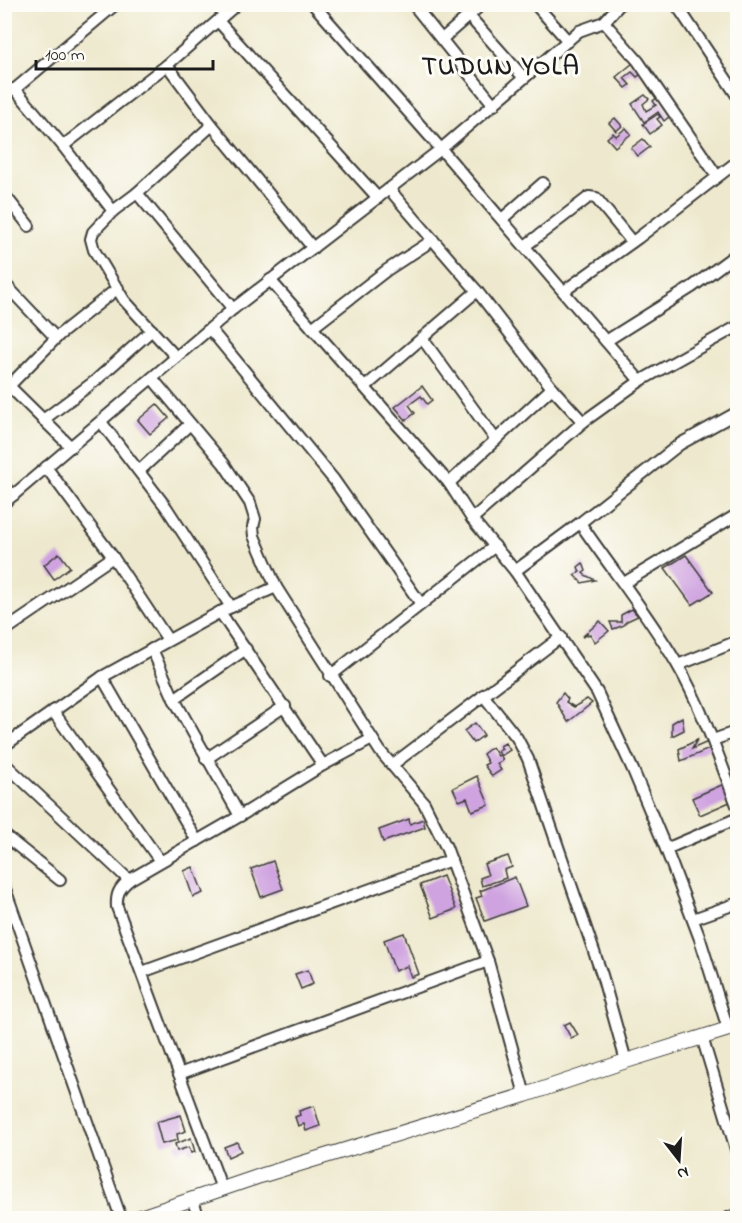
<svg xmlns="http://www.w3.org/2000/svg" width="742" height="1223" font-family="'Indie Flower',sans-serif">
  <style>
    .building { fill: #cfa3e0 }
    .lines { fill: none; stroke-linecap: round; stroke-linejoin: round }
    .minor-casing { stroke: #3c3b37; stroke-width: 14 }
    .tertiary-casing { stroke: #3c3b37; stroke-width: 16 }
    .minor { stroke: #fff; stroke-width: 10 }
    .tertiary { stroke: #fff; stroke-width: 14 }
    .labels { text-anchor: middle; dominant-baseline: central; stroke-width: 6; stroke-linejoin: round; paint-order: stroke }
    .district-label { font-size: 26px; font-weight: bold; letter-spacing: 1.5px; fill: #1c1c1c; stroke: #fdfcf7 }
  </style>
  <rect width="100%" height="100%" fill="#fdfcf7"/>
  <filter id="ink" filterUnits="userSpaceOnUse"><feTurbulence type="fractalNoise" baseFrequency=".0167" numOctaves="2"/><feDisplacementMap in="SourceGraphic" scale="12" xChannelSelector="R" yChannelSelector="G"/><feConvolveMatrix kernelMatrix="1 2 1 2 8 2 1 2 1" color-interpolation-filters="sRGB"/></filter>
  <filter id="wash" filterUnits="userSpaceOnUse"><feTurbulence type="fractalNoise" baseFrequency=".008" numOctaves="4" result="noise"/><feDisplacementMap in="SourceGraphic" scale="24" xChannelSelector="R" yChannelSelector="G"/><feGaussianBlur stdDeviation="1.35" result="paint"/><feColorMatrix in="noise" values="0 0 0 0 0 0 0 0 0 0 0 0 0 0 0 0 0 1.4 0 .05"/><feComposite in="paint" operator="in"/></filter>
  <g filter="url(#wash)">
    <rect width="100%" height="100%" fill="#eee9ce"/>
    <g id="blocks">
      <g class="building">
        <path d="M633,63L641,74L637,77L632,72L624,78L630,85L626,88L616,77Z"/>
        <path d="M645,95L649,99L643,104L646,111L656,105L653,101L658,97L670,116L664,121L658,112L644,122L632,104Z"/>
        <path d="M658,114L660,117L657,119L662,125L650,134L643,124Z"/>
        <path d="M615,118L622,126L616,131L609,123Z"/>
        <path d="M626,128L631,134L615,147L607,138L613,133L616,136Z"/>
        <path d="M643,139L650,147L638,156L631,148Z"/>
        <path d="M422,386L432,400L427,404L421,396L409,405L415,413L406,420L395,407Z"/>
        <path d="M157,404L169,418L150,434L138,420Z"/>
        <path d="M59,553L70,567L54,579L44,565Z"/>
        <path d="M686,555L713,592L692,605L665,568Z"/>
        <path d="M583,563L586,571L583,573L585,575L595,580L582,583L574,575L580,572L578,567Z"/>
        <path d="M632,609L638,616L627,621L622,626L613,629L610,622H621V615Z"/>
        <path d="M600,621L609,631L595,642L590,634L582,637Z"/>
        <path d="M563,693L568,699L566,702L574,707L587,699L592,703L568,722L556,702Z"/>
        <path d="M682,717L684,730L672,736V723Z"/>
        <path d="M475,723L484,735L473,743L464,731Z"/>
        <path d="M697,740L692,749L708,742L712,748L681,761L679,749Z"/>
        <path d="M505,743L510,750L501,756L503,760L497,764L501,770L492,776L484,765L488,763L483,754L492,747L498,756L500,755L498,751L502,749L500,746Z"/>
        <path d="M477,776L489,805L472,811L467,798L459,801L453,788Z"/>
        <path d="M724,784L732,801L700,815L692,798Z"/>
        <path d="M409,819L410,824L423,819L425,827L383,842L379,830Z"/>
        <path d="M508,856L512,867L504,870L506,878L482,886L480,878L488,875L484,864Z"/>
        <path d="M273,861L283,889L261,897L251,869Z"/>
        <path d="M193,867L203,893L193,897L184,871Z"/>
        <path d="M443,876L456,909L433,918L420,885Z"/>
        <path d="M515,877L526,906L485,921L476,898L482,896L480,891Z"/>
        <path d="M404,933L419,974L411,977L407,966L395,971L384,940Z"/>
        <path d="M308,970L313,984L301,989L295,974Z"/>
        <path d="M570,1022L578,1035L571,1038L564,1025Z"/>
        <path d="M314,1106L320,1126L306,1131L304,1124L298,1126L295,1117L300,1115L299,1111Z"/>
        <path d="M181,1115L186,1131L177,1134L178,1140L162,1144L156,1122Z"/>
        <path d="M191,1138L195,1152L191,1153L189,1147L177,1151L175,1144Z"/>
        <path d="M237,1142L241,1151L228,1157L224,1147Z"/>
      </g>
    </g>
  </g>
  <g filter="url(#ink)">
    <use href="#blocks" fill-opacity="0" stroke="#3c3b37" stroke-width="1.5"/>
    <g class="lines">
      <g class="minor-casing">
        <g id="minor">
          <path d="M313,4L441,149L640,381"/>
          <path d="M413,4L494,105"/>
          <path d="M535,4L568,41"/>
          <path d="M676,4L738,97"/>
          <path d="M469,16L524,78"/>
          <path d="M218,21L378,198"/>
          <path d="M604,22L638,61L717,176"/>
          <path d="M442,39L482,4"/>
          <path d="M167,65L212,125L313,248"/>
          <path d="M15,89L63,146L113,211"/>
          <path d="M4,90L15,89L116,4"/>
          <path d="M63,146L167,65L237,4"/>
          <path d="M389,189L477,291L552,388L583,422"/>
          <path d="M137,193L233,309"/>
          <path d="M4,194L29,226"/>
          <path d="M502,219L543,183"/>
          <path d="M525,246L589,197L596,198L632,242"/>
          <path d="M270,280L449,483L472,519L515,571L597,692L633,770L666,849L700,939L728,1029"/>
          <path d="M4,283L56,338"/>
          <path d="M564,291L638,238L738,161"/>
          <path d="M312,328L387,270L433,240"/>
          <path d="M210,329L334,480L421,604"/>
          <path d="M422,338L496,440"/>
          <path d="M606,341L692,287L738,253"/>
          <path d="M176,357L124,300L94,250L91,239L93,232L113,211L137,193L212,125"/>
          <path d="M152,378L224,464L250,503L255,519L253,527L254,536L276,587L380,751L424,803L446,847L488,961L525,1095"/>
          <path d="M5,382L71,447"/>
          <path d="M9,386L59,335L118,288"/>
          <path d="M365,387L477,291"/>
          <path d="M43,420L95,381L152,330"/>
          <path d="M101,422L166,507L231,607"/>
          <path d="M46,467L113,557L168,640"/>
          <path d="M139,471L190,424"/>
          <path d="M449,483L552,388"/>
          <path d="M4,487L14,495"/>
          <path d="M4,503L233,309L441,149L579,31L604,22L620,4"/>
          <path d="M472,519L583,422L640,381L738,326"/>
          <path d="M580,523C612,570 648,614 677,664C702,707 720,761 738,808"/>
          <path d="M515,571L580,523L680,444L738,412"/>
          <path d="M624,583L738,514"/>
          <path d="M220,612L323,765"/>
          <path d="M4,631L113,557"/>
          <path d="M152,649L174,699L240,816"/>
          <path d="M678,665L738,641"/>
          <path d="M330,676L495,546"/>
          <path d="M102,677L197,841"/>
          <path d="M483,695L517,738L528,759L602,975L626,1061"/>
          <path d="M174,699L246,649"/>
          <path d="M53,711L160,861"/>
          <path d="M713,740L738,731"/>
          <path d="M4,746L102,677L220,612L276,587"/>
          <path d="M206,759L285,706"/>
          <path d="M4,763L129,880"/>
          <path d="M392,765L561,637"/>
          <path d="M4,835L60,880"/>
          <path d="M666,849L738,818"/>
          <path d="M4,886L121,1218"/>
          <path d="M693,919L738,903"/>
          <path d="M142,972L451,860"/>
          <path d="M702,1037L738,1156"/>
          <path d="M179,1074L488,961"/>
          <path d="M222,1189L117,907C116,894 119,889 129,880L240,816L323,765L372,739"/>
          <path d="M192,1199L199,1218"/>
          <path d="M4,1216L5,1218"/>
          <path d="M728,1218L738,1214"/>
        </g>
      </g>
      <g class="tertiary-casing">
        <path id="tertiary" d="M137,1218L260,1176L525,1095L626,1061L738,1026"/>
      </g>
      <use href="#minor" class="minor"/>
      <use href="#tertiary" class="tertiary"/>
    </g>
  </g>
  <g class="labels">
    <g class="district-label">
      <text x="501" y="68">TUDUN YOLA</text>
    </g>
  </g>
  <rect width="742" height="1223" fill="none" stroke="#fdfcf7" stroke-width="24"/>
  <g transform="translate(679 1160) rotate(163)" stroke="#fdfcf7" stroke-width="4.5" paint-order="stroke">
  <path d="M0-4.5L10 22L0 15L-10 22Z" fill="#1c1c1c"/>
  <text y="-9" font-size="16" font-weight="bold" text-anchor="middle" fill="#1c1c1c">N</text>
  </g>
  <path d="M36 60v9h177v-9" fill="none" stroke="#1c1c1c" stroke-width="3"/>
  <text x="45" y="60" font-size="18" fill="#1c1c1c" stroke="#fdfcf7" stroke-width="4.5" paint-order="stroke">100 m</text>
</svg>
